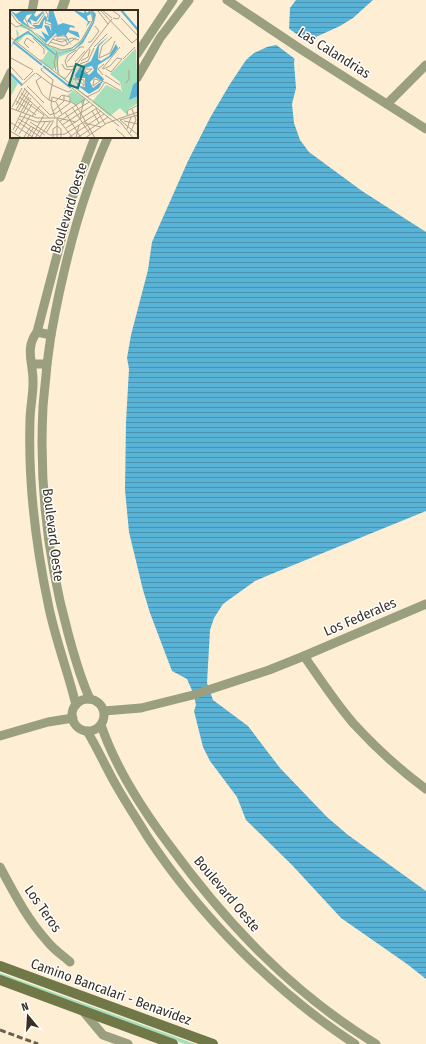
<svg xmlns="http://www.w3.org/2000/svg" width="426" height="1044" font-family="'Fira Sans Condensed',sans-serif">
  <style>
    .grass { fill: #a4dfba }
    .water { fill: url(#water-rules) }
    .pier { fill: #fdeed4 }
    .lines { fill: none; stroke-linecap: round; stroke-linejoin: round }
    .minor { stroke: #999f7f; stroke-width: 9 }
    .tertiary { stroke: #999f7f; stroke-width: 10 }
    .secondary { stroke: #707848; stroke-width: 10 }
    .rail { stroke: #685f4f; stroke-width: 3; stroke-dasharray: 6 3; stroke-linecap: butt }
    .labels { text-anchor: middle; dominant-baseline: central; stroke-width: 3; stroke-linejoin: round; paint-order: stroke }
    .street-label { font-size: 14px; fill: #373023; stroke: #fff }
    .inset-river { fill: none; stroke: #59b3d7; stroke-width: 2 }
    .inset-road { fill: none; stroke: #aea28d; stroke-width: 1 }
    .view { fill: #0f766e; fill-opacity: 0.15; stroke: #0f766e; stroke-width: 2 }
    .inset-edge { fill: none; stroke: #373023; stroke-width: 2 }
  </style>
  <defs>
    <pattern id="water-rules" width="6" height="5" patternUnits="userSpaceOnUse"><rect width="6" height="5" fill="#59b3d7"/><path d="M0 2.5h6" fill="none" stroke="#4a92ae"/></pattern>
  </defs>
  <rect width="100%" height="100%" fill="#fdeed4"/>
  <path class="grass" d="M0,973L195,1044H185L0,977Z"/>
  <path class="water" d="M296,0H373L353,18L340,26L307,41L295,56L294,63L296,88L292,104L294,123L300,140L309,152L362,191L426,232V511L269,575L255,581L223,604L214,618L210,630L207,683L213,700L248,726L280,768L327,817L348,835L426,891V979L407,964L341,918L292,865L246,820L237,797L210,761L203,747L194,711L196,705L194,695L187,679L172,671L150,613L143,590L129,532L125,490L126,422L129,369L127,358L131,335L148,270L152,242L188,161L210,118L230,84L246,60L254,53L267,47L276,45L279,43L289,31L290,8Z"/>
  <path class="pier" d="M288,28L308,42L295,59L275,44L287,30Z"/>
  <g class="lines">
    <g class="minor">
      <path d="M227,0L302,50L426,129"/>
      <path d="M32,11L34,0"/>
      <path d="M137,54L173,0"/>
      <path d="M137,78L160,38L189,0"/>
      <path d="M0,95L11,72"/>
      <path d="M387,104L426,65"/>
      <path d="M37,332L72,198L95,137"/>
      <path d="M51,335C63,268 80,199 108,137"/>
      <path d="M33,364H47L51,335L37,332C24,349 34,364 33,384C33,396 30,408 30,421C28,484 36,547 49,608C56,641 68,672 76,705"/>
      <path d="M47,364C46,378 44,393 43,407C39,482 48,560 68,633C74,655 80,678 90,699"/>
      <path d="M304,656L339,641L426,604"/>
      <circle cx="88" cy="715" r="16"/>
      <path d="M104,711L141,708L193,695L269,670L304,656C320,679 335,702 353,723C375,747 400,770 426,789"/>
      <path d="M101,725C116,769 142,809 170,846C227,924 292,993 376,1044"/>
      <path d="M87,731C96,746 103,761 111,776C122,797 135,816 147,836C200,916 275,992 355,1044"/>
      <path d="M0,736L48,722L73,718"/>
      <path d="M0,867C14,893 27,919 47,941C53,949 62,955 70,962"/>
      <path d="M82,1010L103,1035L128,1044"/>
    </g>
    <g class="tertiary">
      <path d="M61,11L65,0"/>
      <path d="M0,177L15,137"/>
    </g>
    <g class="secondary">
      <path d="M0,966L213,1044"/>
      <path d="M0,980L173,1044"/>
    </g>
    <path class="rail" d="M0,1030L38,1044"/>
  </g>
  <g class="labels">
    <g class="street-label">
      <text transform="translate(334 53) rotate(32)">Las Calandrias</text>
      <text transform="translate(69 208) rotate(-73)">Boulevard Oeste</text>
      <text transform="translate(53 535) rotate(83)">Boulevard Oeste</text>
      <text transform="translate(360 617) rotate(-23)">Los Federales</text>
      <text transform="translate(227 894) rotate(50)">Boulevard Oeste</text>
      <text transform="translate(43 909) rotate(55)">Los Teros</text>
      <text transform="translate(111 992) rotate(20)">Camino Bancalari - Benavídez</text>
    </g>
  </g>
  <g transform="translate(10 10)">
    <rect width="128" height="128" fill="#fdeed4"/>
    <path d="M80,0L84,4L83,12L72,31L61,40L46,44L20,21L4,30L7,27L6,19L9,23L8,27L19,20L10,17L11,15L5,9L0,2L5,9L11,15V11L39,36L50,40L60,39L72,29L82,11ZM15,23H20L23,25L46,45L64,40L73,34L65,40L49,47L47,56L50,65L56,68L55,70L77,86L82,92L96,75L112,82L110,72L100,64L126,38L128,93L117,100L118,106L110,98L100,106L106,111L46,63H48L47,57L42,60L29,50L33,49L38,41L21,25H15L8,33L5,31Z" fill="#a4dfba"/>
    <path d="M0,64L8,73L1,86H0Z" fill="#a4dfba"/>
    <path d="M104,80L117,90L115,95L109,88L105,93L104,99H100L98,89Z" fill="#a4dfba"/>
    <path d="M63,80L75,89L73,96L70,92L66,95L60,91V86H57Z" fill="#a4dfba"/>
    <path d="M0,0L6,4L13,0H27L24,5L26,7L33,1L38,11L39,0H43L48,15L53,13L64,16L65,18L60,17L59,20L68,22L70,28L58,22L56,25L62,36L54,25L47,27L46,23L36,33L25,22L36,30L31,21L39,26L34,15L39,16L42,23L41,13L34,10L32,18L27,19L17,11L22,4L17,5L13,11L24,21L9,11ZM33,3L35,5L29,15H22L20,9L26,12ZM63,0L74,3L75,0L77,3L80,0L82,8L81,4L77,6L78,11H81L76,17L78,12ZM82,0L86,4L84,13L73,33L64,40L45,45L18,23L5,31L0,39L5,29L18,21L46,44L64,39L72,31L83,12ZM99,26L89,36L88,49L91,51L99,46L106,34L108,38L102,46L88,55L87,62L94,69L89,78L79,84L67,75L65,65L70,57L81,51L88,35ZM82,56L84,60L79,65L71,59ZM85,67L92,71L83,78L80,72ZM67,68H75V77L70,76L65,70ZM128,71V86L119,90L123,75Z" fill="#59b3d7" fill-rule="evenodd"/>
    <path class="inset-river" d="M111,0L128,20M3,32L32,55M33,56L61,78M0,63L12,75"/>
    <path class="inset-road" d="M90,0L122,33L128,28M92,0L102,8M102,0L110,6L108,9L103,8M88,1L98,14M0,2L7,12L23,22L35,34L52,40L62,38L71,31L83,10L81,0M15,8L19,17L26,19M111,8L128,26M0,12L6,17L12,15M35,13L38,5L35,0M35,13L41,15L42,22M23,14L28,13L34,4M0,27L37,56M102,27L92,36L89,48L100,43L105,31M23,28L34,39V44M42,29L51,32L62,28L69,30M46,29H55L58,35M40,32L54,36L66,28M78,32H81L89,21L85,16M38,35L45,26H55M84,37L97,24M19,38L14,33L17,28L24,33M47,44L48,63M1,48L23,60M113,49L125,37M71,51L78,47L80,39M57,52L70,37H74M65,52L75,41M52,54L55,59L62,60M70,54L78,51L84,38M36,55L111,113L123,128M70,55L72,57L76,62L77,63L82,59H73M65,56L57,57L55,51L58,45L66,40M1,57L13,70M32,58L31,60L43,70L42,75M92,59L110,37M93,59L100,56L107,48L112,49L101,62L96,59M46,61L44,53L47,41M26,63L42,75L58,82L62,80M93,65L88,59L94,54M95,65L110,75M31,67L26,71L32,84L39,90M55,69L102,9M63,69H68L74,76V70L68,69M14,70L23,61M90,71L83,76L84,69H85L92,71L94,72M95,72L111,81M116,73L119,69V60M11,76L25,63M17,76L34,93M14,78L40,105L45,103M62,78L109,116M11,83L39,108M9,87L34,105L21,128M77,87L89,81L95,72M39,90L45,92L52,85L60,87V93L45,104M39,90L42,75M6,91L26,105M46,92L52,104M6,95L15,79M2,97L12,78M62,97L80,124M0,98L27,108H47L63,128M86,99L95,114M6,100L17,81M8,101L19,83M43,101L54,91V86M82,101L89,113M11,102L19,87M55,102L71,128M13,103L21,88M118,105L117,101L128,95M10,106L27,112L44,111M22,106L30,96M45,108L41,95L42,87L61,92L66,95L85,128M47,108L75,89M48,108L66,112M70,108L74,90M9,109L35,125M47,109V128M110,110L128,125M110,110L128,105M50,111L79,92M114,111L128,114M0,112L24,128M8,112L32,128M20,112L40,125L55,124L91,101M74,113L91,117M52,115L83,95M56,118L87,98M106,119L116,128M117,119L121,107M3,120L11,103M0,121L12,128M5,122L22,94M36,123L43,112M120,123L126,110L122,99M9,124L20,106M14,127L21,116M17,128L24,117M25,128L35,112M29,128L40,112M43,128V119L47,116L51,119V128M58,128L94,104M66,128L69,115M67,128L98,107M75,128L97,113L128,102"/>
    <path class="view" d="M66,54L74,57L68,78L59,75Z"/>
    <rect width="128" height="128" class="inset-edge"/>
  </g>
  <g transform="translate(28 1016) rotate(342)" stroke="#ffffff" stroke-width="3" paint-order="stroke">
  <path d="M0-3L7 15L0 10L-7 15Z" fill="#373023"/>
  <text y="-6" font-size="11" font-weight="bold" text-anchor="middle" fill="#373023">N</text>
  </g>
</svg>
